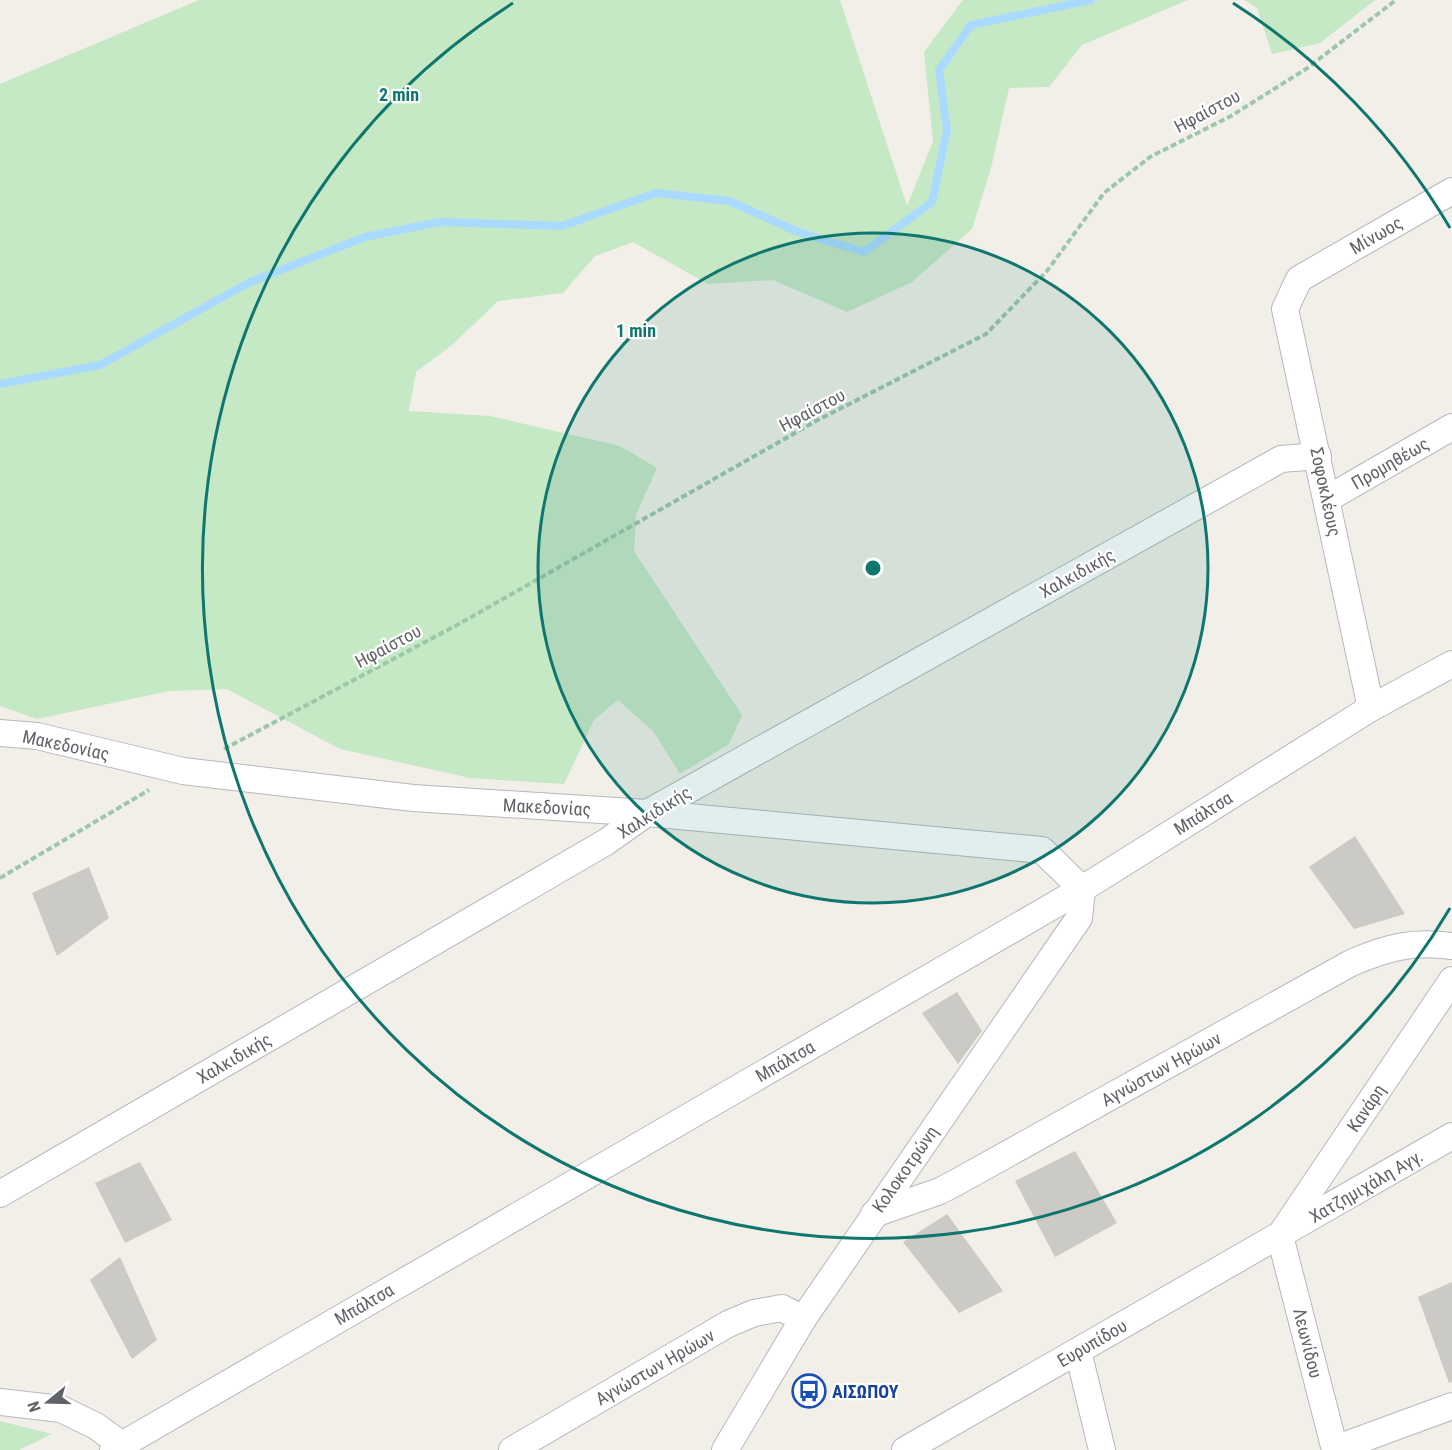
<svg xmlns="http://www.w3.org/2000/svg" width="1452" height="1450" font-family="'Roboto Condensed',sans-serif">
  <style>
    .green { fill: #c5e8c5 }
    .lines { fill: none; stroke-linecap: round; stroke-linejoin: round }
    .stream { stroke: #aadaff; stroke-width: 8 }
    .building { fill: #cccac5 }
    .street-casing { stroke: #b5b8bc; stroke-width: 28 }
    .path { stroke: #9cc7a9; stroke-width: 4; stroke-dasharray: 6 3; stroke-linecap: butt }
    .street { stroke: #fff; stroke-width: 26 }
    .ring { fill: none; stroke: #0f766e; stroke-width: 3 }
    .labels { text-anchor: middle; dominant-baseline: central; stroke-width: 4.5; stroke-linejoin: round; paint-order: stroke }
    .street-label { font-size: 18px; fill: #5f6368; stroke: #fff }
    .transit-label { font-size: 18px; font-weight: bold; fill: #164399; stroke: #fff; text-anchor: start }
    .centre { fill: #0f766e; stroke: #fff; stroke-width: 3 }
    .ring-label { font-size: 18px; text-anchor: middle; font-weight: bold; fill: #0f766e; stroke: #fff; stroke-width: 4.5; stroke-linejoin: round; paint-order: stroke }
  </style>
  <rect width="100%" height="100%" fill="#f1efe8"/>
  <g class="green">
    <path d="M199,0H840L907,206L933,141L924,52L963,0H1188L1082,45L1049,87L1009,88L991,168L972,229L912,282L847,312L773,280L708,284L633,242L595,256L563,293L498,301L452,345L416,372L409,411L490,416L620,446L657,468L636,515L634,551L742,715L729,744L680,774L653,731L618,700L594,720L564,784L470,778L340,749L227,689L169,691L37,719L0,706V84Z"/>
    <path d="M1244,0H1375L1320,43L1272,54L1257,8Z"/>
    <path d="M0,1421L52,1434L19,1450H0Z"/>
  </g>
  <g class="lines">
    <path class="stream" d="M0,384L100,365L250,282L365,237L439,222L562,226L656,193L729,201L798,232L864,252L932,202L947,130L939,70L971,25L1091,0"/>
  </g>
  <g class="building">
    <path d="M1355,836L1405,914L1354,929L1309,867Z"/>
    <path d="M89,867L109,918L57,956L32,893Z"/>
    <path d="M957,992L982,1031L958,1064L922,1013Z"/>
    <path d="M1075,1151L1117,1223L1055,1257L1015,1181Z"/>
    <path d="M140,1162L172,1220L125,1243L95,1183Z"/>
    <path d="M947,1214L1003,1291L959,1313L903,1242Z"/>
    <path d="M120,1257L157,1340L132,1359L90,1280Z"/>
    <path d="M1452,1282V1382L1449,1383L1418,1297Z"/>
  </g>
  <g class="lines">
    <g class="street-casing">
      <g id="street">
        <path d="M1327,499L1452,427"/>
        <path d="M1371,708L1285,309L1299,279L1452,191"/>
        <path d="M0,733L37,736L183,771L413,798L647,813L1042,850L1082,889L1079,918L803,1319L725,1450"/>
        <path d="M0,1194L606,842L647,813L1281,459L1318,456"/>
        <path d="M874,1214L940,1191L957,1182L1351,963C1388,947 1412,941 1452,946"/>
        <path d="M1283,1231L1452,980"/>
        <path d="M1280,1236L1335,1450"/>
        <path d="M1078,1351L1102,1450"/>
        <path d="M0,1402L61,1409L96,1426L122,1445"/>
        <path d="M1335,1449L1452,1406"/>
        <path d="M113,1450L1082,889L1371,708L1452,664"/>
        <path d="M512,1450L728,1324L754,1313L782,1308L803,1319"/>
        <path d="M905,1450L1452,1136"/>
      </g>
    </g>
    <g class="path">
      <path d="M224,749L459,624L816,421L986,334L1047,271L1104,193L1150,157L1231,116L1306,69L1396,0"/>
      <path d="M0,878L149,790"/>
    </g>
    <use href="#street" class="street"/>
  </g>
  <circle cx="873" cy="568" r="335" fill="#0f766e" fill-opacity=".12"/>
  <g class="ring">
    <circle cx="873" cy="568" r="335"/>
    <path d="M1450 908A670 670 0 1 1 513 3M1233 3A670 670 0 0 1 1450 228"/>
  </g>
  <defs>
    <g id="bus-ring" transform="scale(1.725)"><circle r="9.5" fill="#fff" stroke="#1a4fb4" stroke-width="1.5"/><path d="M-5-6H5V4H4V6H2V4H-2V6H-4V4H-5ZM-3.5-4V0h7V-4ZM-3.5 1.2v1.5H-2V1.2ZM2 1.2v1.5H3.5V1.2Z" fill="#1a4fb4"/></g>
  </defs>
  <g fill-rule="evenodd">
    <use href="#bus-ring" x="809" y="1391"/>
  </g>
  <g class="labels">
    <g class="street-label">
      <text transform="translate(1207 111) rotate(-28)">Ηφαίστου</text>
      <text transform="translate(1376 235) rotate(-30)">Μίνωος</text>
      <text transform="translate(812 410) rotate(-28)">Ηφαίστου</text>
      <text transform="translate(1390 463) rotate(-30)">Προμηθέως</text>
      <text transform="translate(1326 492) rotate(78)">Σοφοκλέους</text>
      <text transform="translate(1077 573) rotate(-29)">Χαλκιδικής</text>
      <text transform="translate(388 646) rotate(-28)">Ηφαίστου</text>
      <text transform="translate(66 745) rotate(12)">Μακεδονίας</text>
      <text transform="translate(547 807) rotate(3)">Μακεδονίας</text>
      <text transform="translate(654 812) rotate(-32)">Χαλκιδικής</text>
      <text transform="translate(1203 813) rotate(-32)">Μπάλτσα</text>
      <text transform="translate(234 1058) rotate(-30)">Χαλκιδικής</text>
      <text transform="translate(785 1061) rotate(-30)">Μπάλτσα</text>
      <text transform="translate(1161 1069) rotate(-29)">Αγνώστων Ηρώων</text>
      <text transform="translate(1366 1108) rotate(-56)">Κανάρη</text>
      <text transform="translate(905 1169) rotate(-55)">Κολοκοτρώνη</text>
      <text transform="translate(1366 1186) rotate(-30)">Χατζημιχάλη Αγγ.</text>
      <text transform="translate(364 1304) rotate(-30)">Μπάλτσα</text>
      <text transform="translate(1092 1343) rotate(-30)">Ευρυπίδου</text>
      <text transform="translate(1308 1343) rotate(76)">Λεωνίδου</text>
      <text transform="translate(655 1367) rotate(-30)">Αγνώστων Ηρώων</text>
    </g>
    <g class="transit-label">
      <text x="832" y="1391">ΑΙΣΩΠΟΥ</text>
    </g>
  </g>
  <circle cx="873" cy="568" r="9" class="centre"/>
  <g class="ring-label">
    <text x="399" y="101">2 min</text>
    <text x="636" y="337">1 min</text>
  </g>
  <g transform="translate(48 1402) rotate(251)" stroke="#ffffff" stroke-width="4.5" paint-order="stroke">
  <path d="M0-4.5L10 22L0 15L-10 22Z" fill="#5f6368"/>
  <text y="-9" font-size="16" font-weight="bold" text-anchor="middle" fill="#5f6368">N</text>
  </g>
</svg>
